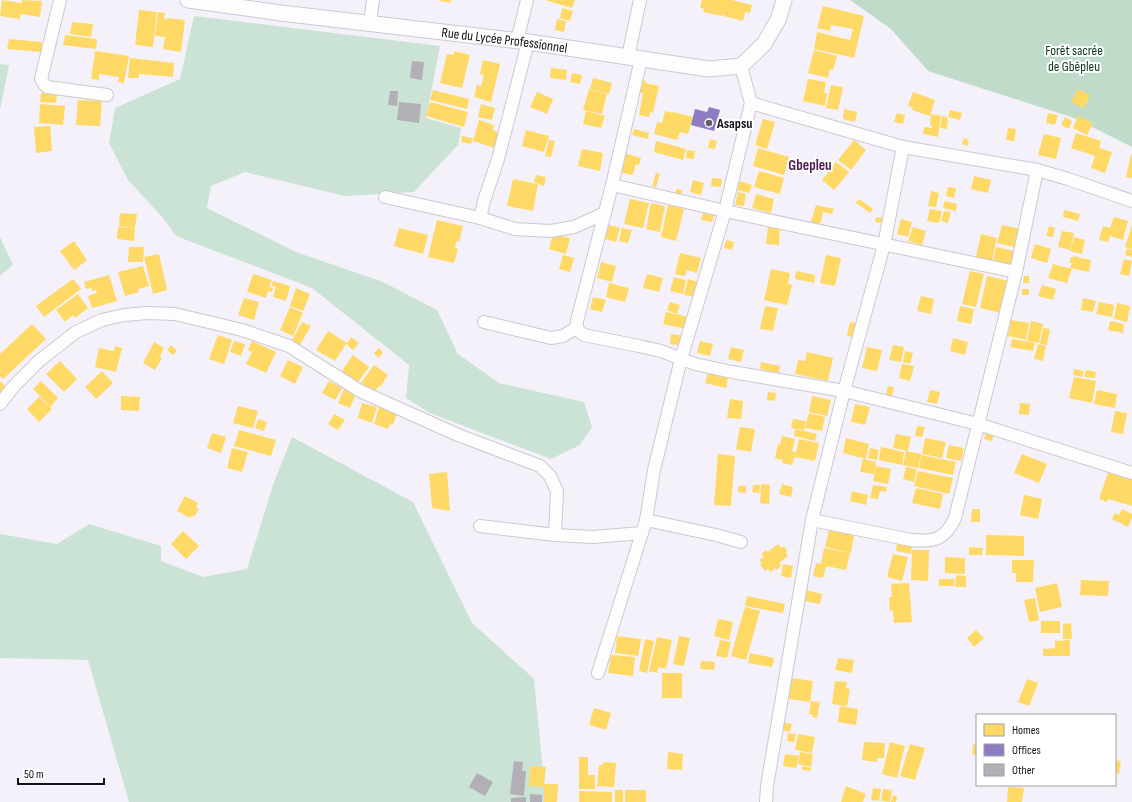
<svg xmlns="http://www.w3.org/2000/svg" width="1132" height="802" font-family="'Sofia Sans Condensed',sans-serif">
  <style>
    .green { fill: #cbe3d4 }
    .forest { fill: #c1dbca }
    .homes { fill: #ffd966 }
    .offices { fill: #8e7cc3 }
    .building { fill: #b2afb6 }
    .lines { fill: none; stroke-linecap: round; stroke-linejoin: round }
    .minor-casing { stroke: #ccc8d0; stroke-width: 14 }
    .major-casing { stroke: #ccc8d0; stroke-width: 17 }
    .minor { stroke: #fefdfe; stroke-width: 12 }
    .major { stroke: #fefdfe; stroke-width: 15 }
    .poi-dot { fill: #635f66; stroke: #fff; stroke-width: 1.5 }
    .labels { text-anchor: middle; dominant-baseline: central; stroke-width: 4; stroke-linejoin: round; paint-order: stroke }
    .street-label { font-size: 14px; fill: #141017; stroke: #fff }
    .park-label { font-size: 14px; fill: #0e361d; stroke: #fff }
    .poi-label { font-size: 14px; font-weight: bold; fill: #141017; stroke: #fff; text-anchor: start }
    .neighbourhood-label { font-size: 15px; font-weight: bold; fill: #4c1d4f; stroke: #fff }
  </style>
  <rect width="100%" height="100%" fill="#f5f1fa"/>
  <g class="green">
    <path d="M194,16L440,46L426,118L461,128L458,145L414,192L345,196L245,172L211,186L207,208L296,252L383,282L437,310L458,354L499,383L584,402L592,427L580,445L551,459L430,413L406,398L409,365L312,288L176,236L163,218L128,180L109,143L115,108L180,79Z"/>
    <path d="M0,64L9,65L0,110Z"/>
    <path d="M0,237L13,265L0,276Z"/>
    <path d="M292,437L413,502L472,623L534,679L546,802H129L88,660L0,658V534L57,544L89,524L161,546V561L203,577L247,569L273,485Z"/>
  </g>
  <path class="forest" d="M850,0H1132V147L1074,118L928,71L891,29Z"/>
  <g class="homes">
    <path d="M2,0L22,3V0L42,1L40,17L21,14L20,19L0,16Z"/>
    <path d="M437,0H451L450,3Z"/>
    <path d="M545,0H575L572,8Z"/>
    <path d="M702,0H732L752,5L750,13L745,12L743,21L724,16V15L723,14L722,16L703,12L704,9L700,8Z"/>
    <path d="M823,6L864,16L854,58L814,49L817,32L850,40L853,29L831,25L830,31L817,28Z"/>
    <path d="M562,8L573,11L570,21L560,18Z"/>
    <path d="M139,10L157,12L153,47L135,45Z"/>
    <path d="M158,12L165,13L164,19L167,20V18L185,20L181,52L163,49L165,37L155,36Z"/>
    <path d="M557,19L566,21L564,32L555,30Z"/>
    <path d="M72,22L93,24L91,37L70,34Z"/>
    <path d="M65,35L97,39L96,49L63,45Z"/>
    <path d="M9,39L42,42L41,52L7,49Z"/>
    <path d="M814,50L837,56L833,70L830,69L828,78L808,73Z"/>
    <path d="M95,51L129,56L124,83L118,82L119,77L99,74V80L91,79Z"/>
    <path d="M454,51L470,55L462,88L440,83L447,54L454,55Z"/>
    <path d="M130,58L174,63L173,77L139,74V78H128Z"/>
    <path d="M483,60L500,64L491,102L474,97L477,85L481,86L484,75L480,74Z"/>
    <path d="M551,68L567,70L566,80L550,78Z"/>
    <path d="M572,73L582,75L580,84L570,82Z"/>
    <path d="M593,78L612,83L609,94L590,89Z"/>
    <path d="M808,79L826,82L824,93H827L825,106L803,101Z"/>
    <path d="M640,80L646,81L645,83L659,86L653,113L650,112L649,117L639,115L643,93L637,92Z"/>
    <path d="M831,85L843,87L838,110L826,108Z"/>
    <path d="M589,89L607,94L602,114L583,110Z"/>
    <path d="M1078,89L1090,95L1084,108L1071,102Z"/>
    <path d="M433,90L469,99L467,109L430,100Z"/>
    <path d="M537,92L553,99L547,114L530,107Z"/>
    <path d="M913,92L935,100L930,116L912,110L913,107L908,106Z"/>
    <path d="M41,93L57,94L56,103L40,102Z"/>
    <path d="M78,100L102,101L100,126L76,125Z"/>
    <path d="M430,102L468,112L464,127L426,116Z"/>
    <path d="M40,104L65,106L63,125L39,123Z"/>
    <path d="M481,104L495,108L492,120L478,117Z"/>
    <path d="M844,109L857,112L855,122L843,119Z"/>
    <path d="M950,110L962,113L960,120L948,117Z"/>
    <path d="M586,111L605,116L601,128L583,124Z"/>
    <path d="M665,111L673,113V112L693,117L688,134L680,132L677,140L654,134L657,122L662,123Z"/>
    <path d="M897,113L905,115L903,124L894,122Z"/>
    <path d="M1048,113L1058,115L1055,125L1046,123Z"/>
    <path d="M931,114L941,116L938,137L923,134L924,127L932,128V126L930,125Z"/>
    <path d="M942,116L947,117V119L948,120L947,129L940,128Z"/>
    <path d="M1078,116L1093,123L1087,135L1073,128Z"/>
    <path d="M1065,117L1072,121L1069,129L1061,125Z"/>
    <path d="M763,119L775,122L767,149L755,145Z"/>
    <path d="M479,120L494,125L493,130L500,133L495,148L473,141Z"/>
    <path d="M50,126L52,151L36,153L34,127Z"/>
    <path d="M1008,128L1016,129L1014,141L1006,140Z"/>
    <path d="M634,129L649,133L648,139L632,135Z"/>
    <path d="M526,130L549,136L544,152L522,146Z"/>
    <path d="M1076,133L1101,141L1099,148L1112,152L1105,173L1091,168L1095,156L1071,148Z"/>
    <path d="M1044,134L1061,138L1056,159L1038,155Z"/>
    <path d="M462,136L473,138L471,144L461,142Z"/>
    <path d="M964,138L969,140L967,146L962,144Z"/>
    <path d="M710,139L717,141L715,149L708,148Z"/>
    <path d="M549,140L555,141L551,157L545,156Z"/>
    <path d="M854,140L866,150L851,170L838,160Z"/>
    <path d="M656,141L686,149L683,160L654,152Z"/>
    <path d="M758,148L789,157L784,175L753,166Z"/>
    <path d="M582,149L603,153L600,171L578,166Z"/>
    <path d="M687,150L695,151L694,159L686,158Z"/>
    <path d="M624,153L641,158L639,165L636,164L633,175L619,172Z"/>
    <path d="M1131,154H1132V178L1126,177Z"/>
    <path d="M836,162L849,172L834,190L822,180Z"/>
    <path d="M759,171L784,178L780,194L754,187Z"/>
    <path d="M656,173L660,174L656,187L652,186Z"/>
    <path d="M536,175L546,177L544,186L534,182Z"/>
    <path d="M974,176L991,180L988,193L971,189Z"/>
    <path d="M712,178L722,179L721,187L711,186Z"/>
    <path d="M513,179L538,184L533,211L507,206Z"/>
    <path d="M693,180L704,183L701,195L690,192Z"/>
    <path d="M740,181L752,185L749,193L737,190Z"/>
    <path d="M948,187L956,188L954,198L946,196Z"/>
    <path d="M676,189L682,190L681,195L675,194Z"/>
    <path d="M931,191L939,193L936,207L928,206Z"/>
    <path d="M738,192L746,194L744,206L735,205Z"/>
    <path d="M756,194L774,199L771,213L752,208Z"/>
    <path d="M630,199L649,203L643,228L624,224Z"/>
    <path d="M859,199L873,209L870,213L856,203Z"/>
    <path d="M945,201L957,204L956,211L943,208Z"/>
    <path d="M651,203L665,206L660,232L646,229Z"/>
    <path d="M668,205L684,209L676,241L661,237Z"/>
    <path d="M816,205L834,209L832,214L823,212L821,223H819L817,227L810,226Z"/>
    <path d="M704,209L715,211L712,222L701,220Z"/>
    <path d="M930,209L942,211L939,223L927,221Z"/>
    <path d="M1064,210L1080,214L1078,221L1063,217Z"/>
    <path d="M944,211L951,212L948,223L941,221Z"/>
    <path d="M120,213L137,214L135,228L119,226Z"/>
    <path d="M876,217L885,218V223L875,222Z"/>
    <path d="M1114,217L1128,221L1123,240L1110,236L1108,242L1099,240L1103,226L1110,228Z"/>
    <path d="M901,219L912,222L908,237L897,234Z"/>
    <path d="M437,220L463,226L459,242L456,241L455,248L458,249L454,263L428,257Z"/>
    <path d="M609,225L620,228L616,242L605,239Z"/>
    <path d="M1002,225L1022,229L1018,248L997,243Z"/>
    <path d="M1132,225V249L1125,247Z"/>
    <path d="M768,226L780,227L779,245L766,244Z"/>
    <path d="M1049,226L1055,228L1053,237L1046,236Z"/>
    <path d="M118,227L135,228L134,241L117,239Z"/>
    <path d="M913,227L926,231L922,245L908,241Z"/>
    <path d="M399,228L428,235L423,254L394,246Z"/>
    <path d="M622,228L632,230L628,243L619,241Z"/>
    <path d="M1062,231L1074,233L1070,250L1058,247Z"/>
    <path d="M553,234L570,238L566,254L549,249Z"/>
    <path d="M981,234L997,238L992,260L976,257Z"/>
    <path d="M1074,237L1085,240L1082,254L1070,251Z"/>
    <path d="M726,240L734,242L732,250L724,248Z"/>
    <path d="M74,241L87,260L74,270L60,251Z"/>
    <path d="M1035,244L1051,249L1047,263L1031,258Z"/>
    <path d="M129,247H144L143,262H128Z"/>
    <path d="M996,247L1014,251L1011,264L993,260Z"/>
    <path d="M1127,248L1132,250V257L1125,255Z"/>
    <path d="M680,253L701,258L697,273L687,270L685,276L675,274Z"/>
    <path d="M159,254L167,290L153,294L144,257Z"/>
    <path d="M563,255L574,258L570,272L559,269Z"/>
    <path d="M826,255L841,258L835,286L820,283Z"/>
    <path d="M1073,256L1091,260L1089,272L1070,268L1072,263H1069L1071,257L1073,258Z"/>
    <path d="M1124,259L1132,261L1129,276L1120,274Z"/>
    <path d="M601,262L616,266L612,282L597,278Z"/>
    <path d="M1053,264L1072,269L1067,283L1048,278Z"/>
    <path d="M143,266L149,286L138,289L139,292L125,296L118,272Z"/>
    <path d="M771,269L790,273L788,284L792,285L787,305L764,300Z"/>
    <path d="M796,271L815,275L814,283L795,279Z"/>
    <path d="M970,271L984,274L976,307L962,304Z"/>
    <path d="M253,274L272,280L269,287L273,288L272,292L268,291L266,298L247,292Z"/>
    <path d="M647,274L663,278L659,292L643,288Z"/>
    <path d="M109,275L117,301L92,308L88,296L97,293L96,290L92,291L91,288L86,289L84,282Z"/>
    <path d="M987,276L1009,281L1001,313L980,308Z"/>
    <path d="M1024,276H1029V283H1023Z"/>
    <path d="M674,277L686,280L683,294L670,291Z"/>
    <path d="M73,279L81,289L44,317L36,306Z"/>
    <path d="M688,279L698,282L694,297L684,295Z"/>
    <path d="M273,281L290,286L286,301L273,297L276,287L272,286Z"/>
    <path d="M609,283L629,288L625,302L606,297Z"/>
    <path d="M1042,285L1056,289L1053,300L1038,296Z"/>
    <path d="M296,288L310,294L303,311L290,306Z"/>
    <rect x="1022" y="289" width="7" height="6"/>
    <path d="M78,294L88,308L75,318L73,315L65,322L56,310Z"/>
    <path d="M921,296L934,299L931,314L917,311Z"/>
    <path d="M593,297L606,300L602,312L590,309Z"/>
    <path d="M244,298L259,302L254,320L238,315Z"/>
    <path d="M1083,298L1096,301L1093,312L1081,310Z"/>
    <path d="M670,302L680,305L677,314L667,310Z"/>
    <path d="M1099,302L1114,305L1112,317L1096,314Z"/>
    <path d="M1117,303L1130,306L1127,322L1114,319Z"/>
    <path d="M765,306L778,308L773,331L760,329Z"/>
    <path d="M960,306L974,309L971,324L957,321Z"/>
    <path d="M290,307L303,313L293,336L280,330Z"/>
    <path d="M666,312L689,317L686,329L663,324Z"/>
    <path d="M1011,320L1029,323L1026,340L1008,336Z"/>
    <path d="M1031,321L1043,324L1039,343L1027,341Z"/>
    <path d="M1110,321L1124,324L1123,333L1108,330Z"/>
    <path d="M302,322L311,326L300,345L292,340Z"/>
    <path d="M850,322L856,323L853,337L847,336Z"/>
    <path d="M32,324L46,339L3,379L0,376V354Z"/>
    <path d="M1043,328L1050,329L1047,345L1040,344Z"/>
    <path d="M328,331L347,343L351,337L359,343L353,350L346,344L335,361L316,350Z"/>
    <path d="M671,334L685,336L684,346L670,344Z"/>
    <path d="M218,335L232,340L224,364L209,359Z"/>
    <path d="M953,338L968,342L965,355L950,351Z"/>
    <path d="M1012,339L1035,343L1033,351L1010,347Z"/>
    <path d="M234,341L245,344L241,356L230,352Z"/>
    <path d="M252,341L276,352L266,373L246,364L252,352L248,350Z"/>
    <path d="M700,341L713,344L710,356L697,353Z"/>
    <path d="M154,342L164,348L160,356L162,358L155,370L143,363Z"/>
    <path d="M1038,344L1046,346L1043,361L1034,359Z"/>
    <path d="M171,345L177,351L173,355L167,350Z"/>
    <path d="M893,345L904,347L901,362L889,360Z"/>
    <path d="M115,346L122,348L116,372L95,367L99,348L114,351Z"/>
    <path d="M731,347L744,350L741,362L728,359Z"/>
    <path d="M867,347L882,350L877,371L862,368Z"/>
    <path d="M379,348L383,353L378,358L374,353Z"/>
    <path d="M905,351L913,353L910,364L903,362Z"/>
    <path d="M807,352L833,358L828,381L795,374L798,360L805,361Z"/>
    <path d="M353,355L369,367L358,382L342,371Z"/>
    <path d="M288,360L303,367L295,384L280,376Z"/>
    <path d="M60,361L77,379L64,392L46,374Z"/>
    <path d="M761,362L780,366L779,373L760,369Z"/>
    <path d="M902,364L914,366L910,381L899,378Z"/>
    <path d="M374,365L388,375L380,387L379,386L374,392L361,383Z"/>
    <path d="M1074,369L1084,371L1082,377L1073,375Z"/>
    <path d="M1086,370L1096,372L1095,378L1084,377Z"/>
    <path d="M102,371L113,383L96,399L85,387Z"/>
    <path d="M708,373L728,378L726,388L705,383Z"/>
    <path d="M1074,377L1096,381L1092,403L1069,398Z"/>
    <path d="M0,381L6,387L0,393Z"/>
    <path d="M41,381L58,398L50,407L33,389Z"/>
    <path d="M329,381L342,388L335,400L322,393Z"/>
    <path d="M888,386L894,387L892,396L886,395Z"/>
    <path d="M344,389L356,394L350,408L338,403Z"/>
    <path d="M930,390L940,392L937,404L927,402Z"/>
    <path d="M1097,390L1117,394L1115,408L1094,404Z"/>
    <path d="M768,392L776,393L775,401L767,400Z"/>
    <path d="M121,396L140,397L139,411L121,410Z"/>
    <path d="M812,396L831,400L827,416L809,412Z"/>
    <path d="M39,397L52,409L39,422L27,409Z"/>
    <path d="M730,399L743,401L741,419L727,418Z"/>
    <path d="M362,403L377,407L372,423L358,418Z"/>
    <path d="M1020,403L1030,404L1029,415L1019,414Z"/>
    <path d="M380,404L398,410L393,425L390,424L388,429L374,424Z"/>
    <path d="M855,404L870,407L865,425L851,422Z"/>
    <path d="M238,406L258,411L253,428L233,423Z"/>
    <path d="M1115,411L1127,413L1123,434L1111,432Z"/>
    <path d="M809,413L825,417L822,431L805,428Z"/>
    <path d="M334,414L345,420L338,430L328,424Z"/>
    <path d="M258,419L267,422L264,431L255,428Z"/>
    <path d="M793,419L806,421L804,430L791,428Z"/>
    <path d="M917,426L925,427L922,437L915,436Z"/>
    <path d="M740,427L755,429L751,452L736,449Z"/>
    <path d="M795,429L817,434L815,441L794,436Z"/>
    <path d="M239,430L276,440L271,456L234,446Z"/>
    <path d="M986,432L994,433L992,441L984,439Z"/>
    <path d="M212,433L226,437L221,453L207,448Z"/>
    <path d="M896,434L911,437L908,451L893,448Z"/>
    <path d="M782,436L795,439L792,451L796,452L792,465L782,463L783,460L775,458L778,444L780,445Z"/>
    <path d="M846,438L869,444L866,459L843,453Z"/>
    <path d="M925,438L946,442L942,458L922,454Z"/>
    <path d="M799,439L819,443L815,461L795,457Z"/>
    <path d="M949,445L964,448L961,461L946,458Z"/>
    <path d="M881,447L904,452L902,465L879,460Z"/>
    <path d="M232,448L248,452L242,472L227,468Z"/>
    <path d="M870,448L879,450L877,460L868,458Z"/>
    <path d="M906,451L921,454L918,468L903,465Z"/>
    <path d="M718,454L735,456L731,506L714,505Z"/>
    <path d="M1022,454L1047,464L1039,483L1014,473Z"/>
    <path d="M921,455L956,462L953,475L919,468Z"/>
    <path d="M863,459L876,462L874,474L860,472Z"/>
    <path d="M876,466L891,469L888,484L873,481Z"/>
    <path d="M906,467L917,469L914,482L903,479Z"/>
    <path d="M1109,470L1117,473L1116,475L1132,480V506L1108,499L1107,502L1099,499Z"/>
    <path d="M918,471L953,478L949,494L914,486Z"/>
    <path d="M447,472L450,511L432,508L429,474Z"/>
    <path d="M761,484L770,485L769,504L760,503Z"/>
    <path d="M782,484L793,487L791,497L779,494Z"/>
    <path d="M753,485H760L759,493L752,492Z"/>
    <path d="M873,485L887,487L886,492L880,491L878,499L870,498Z"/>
    <path d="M738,486H746V493L738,492Z"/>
    <path d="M916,488L943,494L940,509L912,503Z"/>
    <path d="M852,491L868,495L866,505L850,501Z"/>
    <path d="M1024,495L1042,499L1038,519L1020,515Z"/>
    <path d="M185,496L198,503L196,508L199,509L194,517L192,515L190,518L177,511Z"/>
    <path d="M972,509H980V522H971Z"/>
    <path d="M1122,509L1132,514V518L1128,527L1112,519L1115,513L1119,515Z"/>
    <path d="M829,530L854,535L851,553L825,547Z"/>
    <path d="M183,531L199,546L186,559L171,544Z"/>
    <path d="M986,535L1024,536V556L986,555Z"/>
    <path d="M897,542L912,545L911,554L896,551Z"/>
    <path d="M778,544L781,548L784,546L787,551L786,553L788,556L779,563L781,566L777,570L775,568L771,572L768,569L765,571L760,564L762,563L759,560L764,557L761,554L766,550L768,552Z"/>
    <path d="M969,547L983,548L982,555H969Z"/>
    <path d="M824,548L850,553L846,570L826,566L823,578L813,576L816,563L821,564Z"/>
    <path d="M912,550H929L928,581L911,580Z"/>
    <path d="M893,554L908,557L902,581L887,577Z"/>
    <path d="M945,557L965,558V574L945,573Z"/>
    <path d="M1012,560H1034L1033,582H1016V573H1012Z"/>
    <path d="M783,564L793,566L791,578L781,576Z"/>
    <path d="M956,575L966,576V587H955Z"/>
    <rect x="939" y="579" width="15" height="7"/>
    <path d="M1081,580L1109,581L1108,596L1080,595Z"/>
    <path d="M909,583L912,622L894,623L893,610L890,611L889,597H892L891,584Z"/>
    <path d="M1057,583L1062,607L1040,612L1035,588Z"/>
    <path d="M806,590L822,594L820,604L804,601Z"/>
    <path d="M747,596L785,604L783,613L745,606Z"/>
    <path d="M1035,598L1039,620L1029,622L1024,600Z"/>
    <path d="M745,607L760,611L746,660L731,656Z"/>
    <path d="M718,619L733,622L729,640L714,636Z"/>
    <rect x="1041" y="621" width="19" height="12"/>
    <path d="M1071,623L1072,639H1063V624Z"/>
    <path d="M976,630L984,638L974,647L967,638Z"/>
    <path d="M617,636L641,639L638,656L615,653Z"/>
    <path d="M679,636L690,638L684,666L673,664Z"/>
    <path d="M657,637L672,640L666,669L658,667L657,673L649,671Z"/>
    <path d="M645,639L654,641L647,673L639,671Z"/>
    <path d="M720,640L731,642L727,658L716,656Z"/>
    <path d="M1070,640V656H1043V649L1055,648V641Z"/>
    <path d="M750,653L774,658L772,667L748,663Z"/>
    <path d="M611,655L635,657L633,676L608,673Z"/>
    <path d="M838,658L854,660L852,673L835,670Z"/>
    <path d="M701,661L715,662L714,670L700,669Z"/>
    <rect x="662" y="673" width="20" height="25"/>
    <path d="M791,678L813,681L810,702L789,699Z"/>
    <path d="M1027,679L1038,683L1029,706L1018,702Z"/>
    <path d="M835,681L847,682L846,688L850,689L847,706L832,704Z"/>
    <path d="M811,701L820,702L817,718L812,717L813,715L809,714Z"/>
    <path d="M840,706L858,709L856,725L838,722Z"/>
    <path d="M594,708L611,713L606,730L589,725Z"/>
    <path d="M781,722L792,724L790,732L780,730Z"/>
    <path d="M788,733L796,734L794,742L787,741Z"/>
    <path d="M798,734L815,737L812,753L795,750Z"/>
    <path d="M864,742L885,743L884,758H877V762L862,760Z"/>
    <path d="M890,742L905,746L897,778L882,774Z"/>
    <path d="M910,744L925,748L915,780L900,776Z"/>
    <path d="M973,744L977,745V755L972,754Z"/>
    <path d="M668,752L683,754L682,770L667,769Z"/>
    <path d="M800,752L813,754L811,767L798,764Z"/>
    <path d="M785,754L799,756L796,768L783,766Z"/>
    <path d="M579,757H588V775H595V789H579Z"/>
    <path d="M1115,760L1121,761L1119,774L1115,773Z"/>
    <path d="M603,762L616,763L614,787L597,786L599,765H603Z"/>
    <path d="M530,766L546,767L544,784H558L557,802H544V787L529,786Z"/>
    <path d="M802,766L811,768V771L802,770Z"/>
    <path d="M846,786L866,794L863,802H841Z"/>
    <path d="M1008,787L1024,788L1022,802H1007Z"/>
    <path d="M873,788L881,789L879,801L871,800Z"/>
    <path d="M883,789L892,790L890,802L881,801Z"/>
    <rect x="615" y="790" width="8" height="12"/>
    <rect x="625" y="790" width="21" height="12"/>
    <path d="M579,791L612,792V802H579Z"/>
    <path d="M893,795L897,796L896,802H891Z"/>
  </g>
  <path class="offices" d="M709,107L720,110L714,131L691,125L695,109L707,112Z"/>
  <g class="building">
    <path d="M412,61L424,62L422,80L410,78Z"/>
    <path d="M390,91H398L397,106L388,105Z"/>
    <path d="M399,102L421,104L419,123L397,120Z"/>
    <path d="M514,761L523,762L522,771H526L524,796L510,794Z"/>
    <path d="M477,773L493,782L485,796L469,787Z"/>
    <path d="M530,794L542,795V802H530Z"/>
    <path d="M526,797V802H511V798Z"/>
  </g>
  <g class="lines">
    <g class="minor-casing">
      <g id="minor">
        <path d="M60,0L41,79L44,84L47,87L107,95"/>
        <path d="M370,23L373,0"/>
        <path d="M517,41L527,0"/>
        <path d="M628,57L640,0"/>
        <path d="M641,59L612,185L577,321C576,329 578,331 584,335L639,346L661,351L695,364L732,372L844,391L978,424L1132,473"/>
        <path d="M751,103L903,147L1037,170L1068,179L1132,201"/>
        <path d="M612,185L725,211L1016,272"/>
        <path d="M385,197L480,218L515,229L551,231L574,227L605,213"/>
        <path d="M480,218L484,201L498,159L528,42"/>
        <path d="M484,322L551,338L563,336L576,328"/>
        <path d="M0,404L13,387L40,360L76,332L102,320L124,315L148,313L175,314L242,330L289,346L360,391L458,435L540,466L550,476L557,491L555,535"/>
        <path d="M646,520L716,535L741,542"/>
        <path d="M812,520L911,540C934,542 945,540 955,518L1016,272L1037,170"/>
        <path d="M480,526L555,535L593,537L642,533"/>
        <path d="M598,673L646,520L654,470L681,359L725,211L751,103L741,66"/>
        <path d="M766,802L767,786L812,520L844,391L884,245L903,147"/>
      </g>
    </g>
    <g class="major-casing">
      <g id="major">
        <path id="s1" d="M188,0L281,13L528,42L709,69L741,66L764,44L778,20L784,0"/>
      </g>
    </g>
    <use href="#minor" class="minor"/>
    <use href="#major" class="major"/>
  </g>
  <circle class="poi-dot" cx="709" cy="123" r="4"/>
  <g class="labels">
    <g class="street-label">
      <text stroke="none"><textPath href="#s1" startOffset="319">Rue du Lycée Professionnel</textPath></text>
    </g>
    <g class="park-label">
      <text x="1074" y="50">Forêt sacrée<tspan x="1074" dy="16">de Gbêpleu</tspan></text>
    </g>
    <g class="poi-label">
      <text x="717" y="123">Asapsu</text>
    </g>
    <g class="neighbourhood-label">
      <text x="810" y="165">Gbepleu</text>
    </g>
  </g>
  <rect x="976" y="714" width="140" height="72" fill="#ffffff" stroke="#a19fa2"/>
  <rect x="984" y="724" width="20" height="12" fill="#ffd966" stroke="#a19fa2"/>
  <text x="1012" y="734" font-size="12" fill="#141017">Homes</text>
  <rect x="984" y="744" width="20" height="12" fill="#8e7cc3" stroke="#a19fa2"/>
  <text x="1012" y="754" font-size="12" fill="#141017">Offices</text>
  <rect x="984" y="764" width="20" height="12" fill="#b2afb6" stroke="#a19fa2"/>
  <text x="1012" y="774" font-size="12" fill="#141017">Other</text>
  <path d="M18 778v6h86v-6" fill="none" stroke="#141017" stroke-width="2"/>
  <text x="24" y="778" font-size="12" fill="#141017" stroke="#ffffff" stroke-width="3" paint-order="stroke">50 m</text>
</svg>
